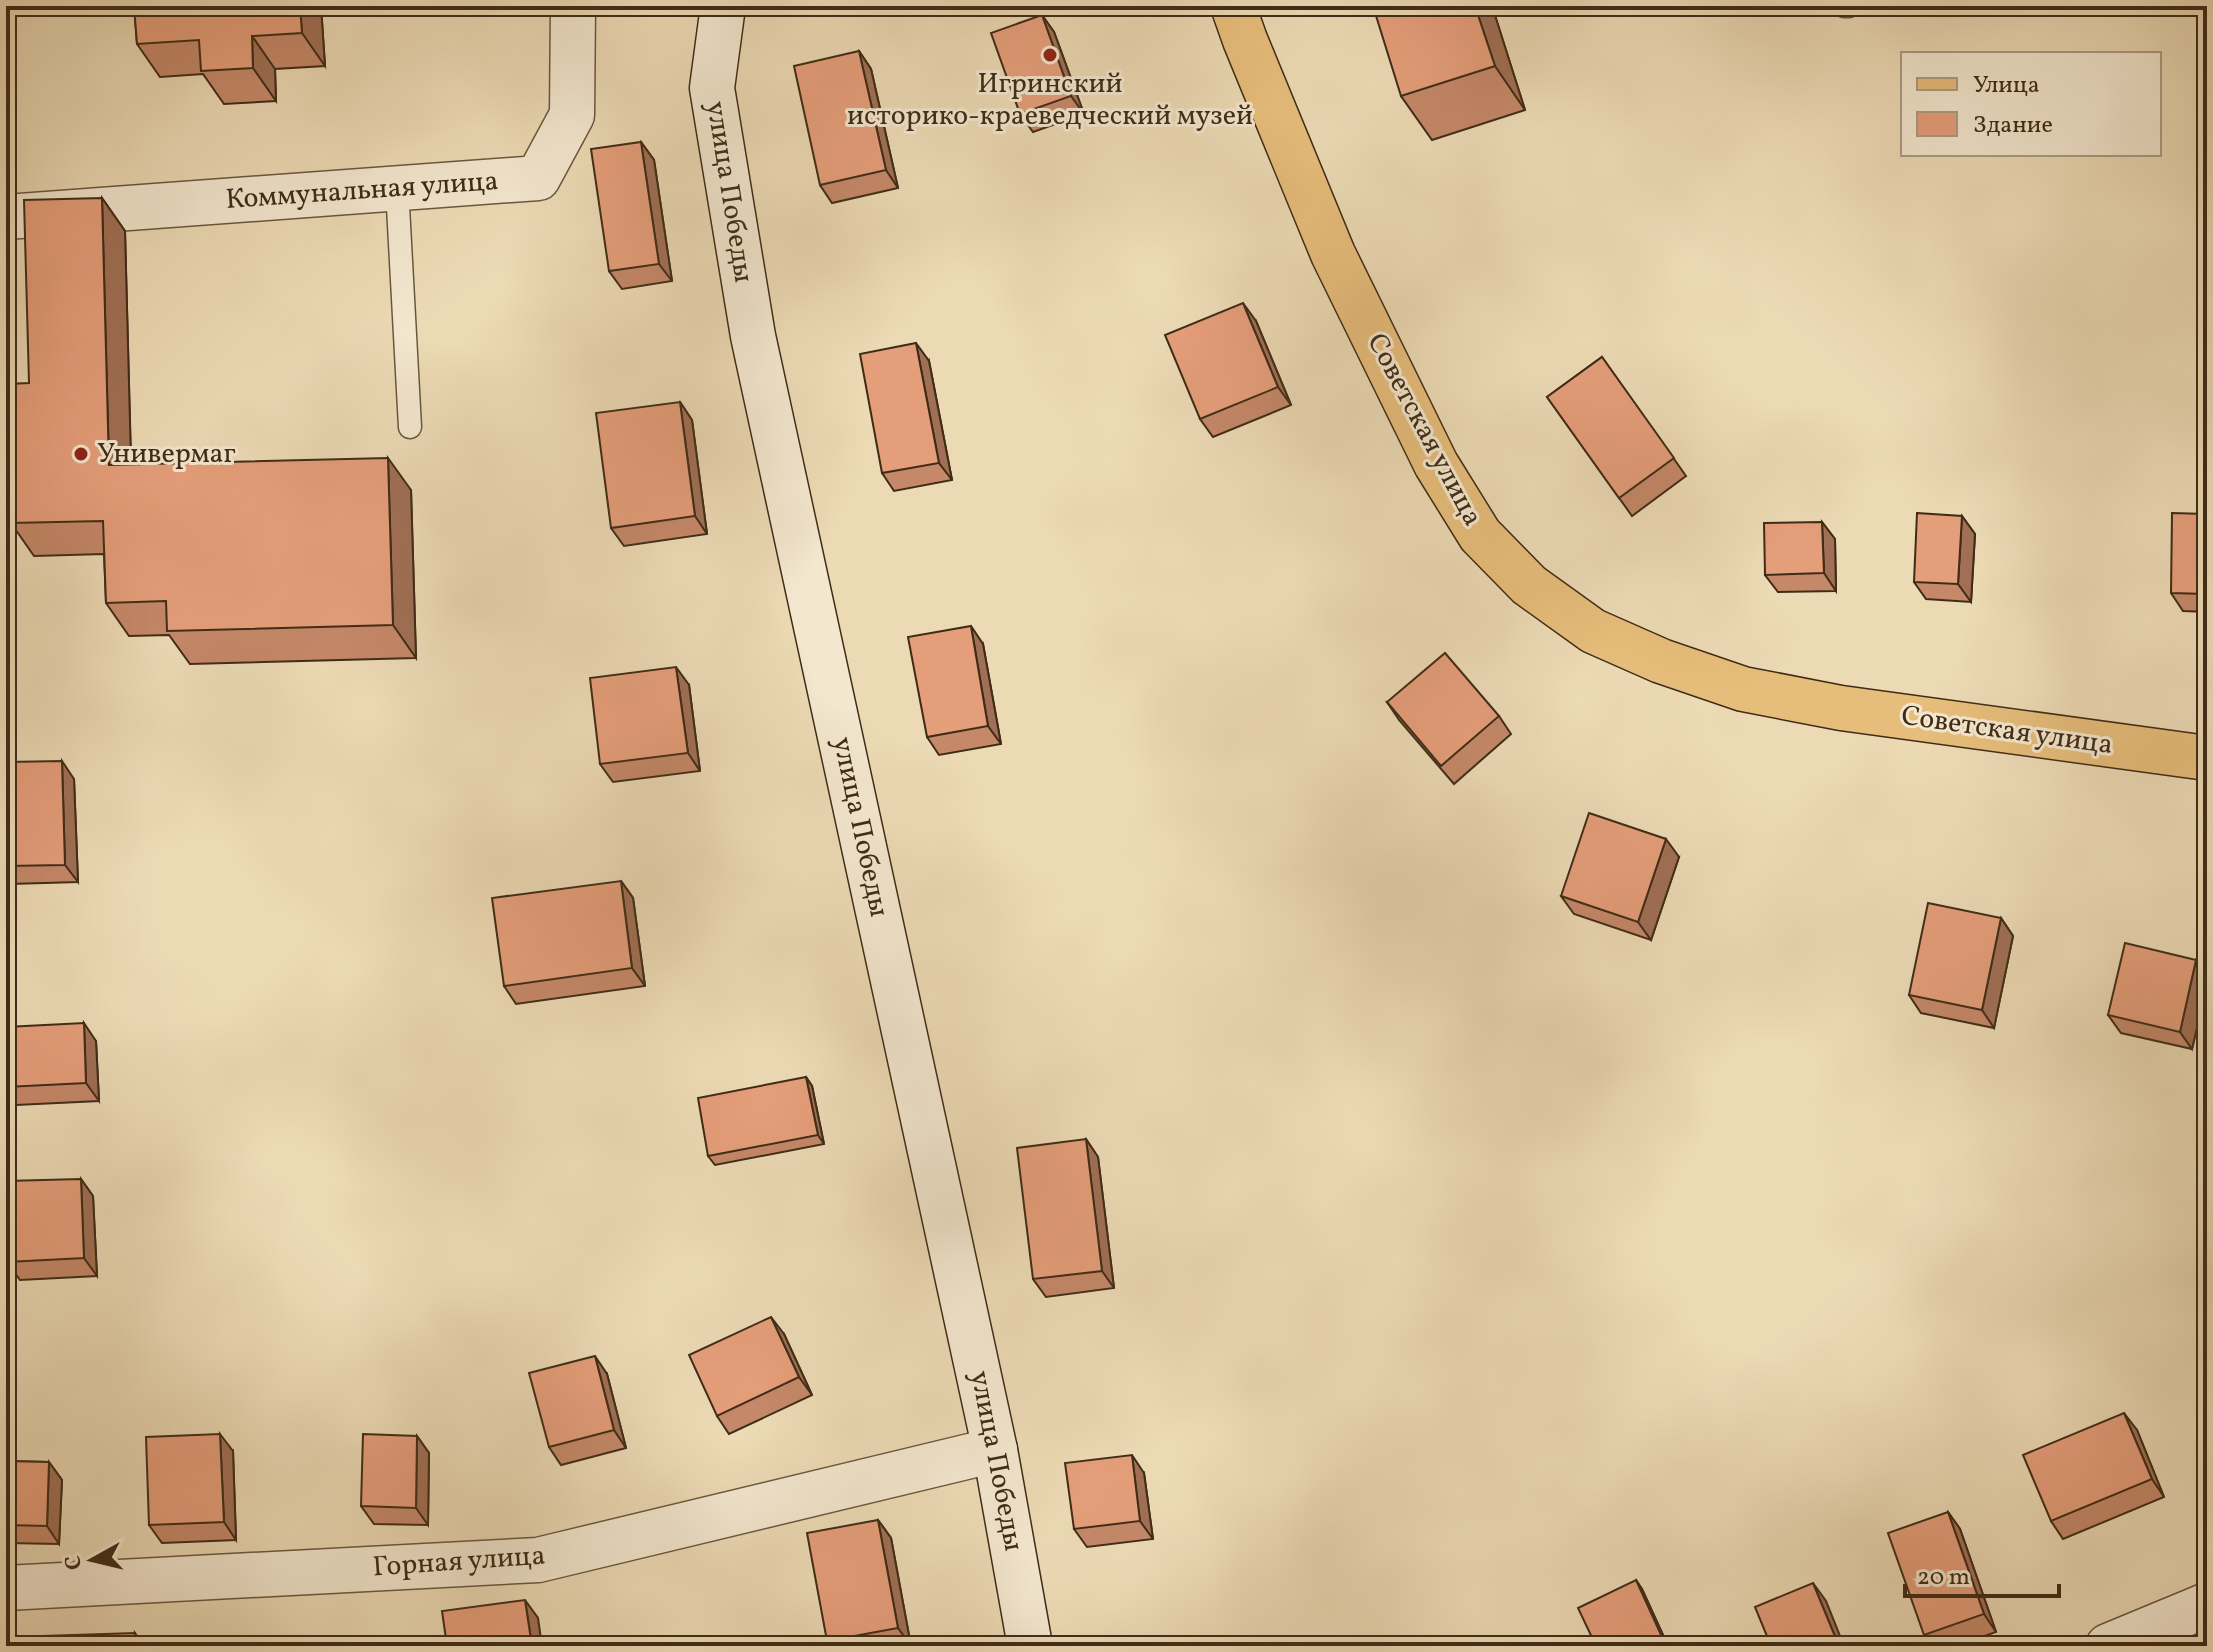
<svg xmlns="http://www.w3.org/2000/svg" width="2213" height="1652" font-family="Vollkorn,serif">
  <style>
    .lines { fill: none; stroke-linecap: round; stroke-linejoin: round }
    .lane-casing { stroke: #6a583e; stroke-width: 25 }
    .street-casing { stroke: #6a583e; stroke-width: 47 }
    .secondary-casing { stroke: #3f2c17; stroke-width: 47 }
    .primary-casing { stroke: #3f2c17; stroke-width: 47 }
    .lane { stroke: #f3e7cf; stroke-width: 22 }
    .street { stroke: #f3e7cf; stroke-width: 44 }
    .secondary { stroke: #f3e7cf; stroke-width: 44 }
    .primary { stroke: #e6bd7a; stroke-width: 44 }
    .wall { fill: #c58869; stroke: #3f2c17; stroke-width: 2 }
    .shaded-wall { fill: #a06f55; stroke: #3f2c17; stroke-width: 2 }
    .building { fill: #e59e7a; stroke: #3f2c17; stroke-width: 2 }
    .poi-dot { fill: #8f2418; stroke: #f3e7cf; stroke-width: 3 }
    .labels { text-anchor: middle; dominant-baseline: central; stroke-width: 6; stroke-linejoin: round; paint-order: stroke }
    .poi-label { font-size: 28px; fill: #3f2c17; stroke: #f3e7cf }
    .street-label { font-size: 28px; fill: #3f2c17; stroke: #f3e7cf }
  </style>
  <rect width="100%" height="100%" fill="#ecdab5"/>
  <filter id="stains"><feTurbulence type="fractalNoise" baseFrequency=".0025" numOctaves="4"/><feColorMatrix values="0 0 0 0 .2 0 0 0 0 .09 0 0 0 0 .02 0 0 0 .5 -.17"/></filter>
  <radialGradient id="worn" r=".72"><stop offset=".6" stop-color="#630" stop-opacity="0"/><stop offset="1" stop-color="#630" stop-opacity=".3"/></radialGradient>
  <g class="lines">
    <g class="lane-casing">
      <g id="lane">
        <path d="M1844,6H1849"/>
        <path d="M397,188L410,427"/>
      </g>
    </g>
    <g class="street-casing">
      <g id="street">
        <path d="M6,217L538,178L572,115L573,6"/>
        <path d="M6,1588L538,1560L995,1450"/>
        <path d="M2108,1646L2207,1605"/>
      </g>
    </g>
    <g class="secondary-casing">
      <path id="secondary" d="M723,6L712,88L753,336L995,1450L1030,1646"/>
    </g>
    <g class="primary-casing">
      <path id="primary" d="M1233,6L1245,40L1333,254L1436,464L1480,535L1529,585L1593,631L1661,661L1743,689L1841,708L2207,758"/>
    </g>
    <use href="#lane" class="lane"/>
    <use href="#street" class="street"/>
    <use href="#secondary" class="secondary"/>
    <use href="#primary" class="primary"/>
  </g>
  <g class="wall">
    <path d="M134,6H321L325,66L275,69L276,101L224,104L203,74L160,77L137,44Z"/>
    <path d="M1492,6L1525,110L1432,140L1401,96Z"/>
    <path d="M1042,15L1054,32L1084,114L1033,132L1020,114Z"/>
    <path d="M859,51L871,69L898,188L832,203L820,185Z"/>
    <path d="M641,142L654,160L672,281L622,289L609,271Z"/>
    <path d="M102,198L125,231L131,465L411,490L416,658L190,664L169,635L129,636L106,603L104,554L34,556L11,523L29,383Z"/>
    <path d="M1256,321L1291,405L1213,437L1200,419Z"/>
    <path d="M1602,357L1686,476L1632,516L1547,397Z"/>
    <path d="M929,361L952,480L894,491L882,473Z"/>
    <path d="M680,402L692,420L707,534L624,546L611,528Z"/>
    <path d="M2207,514V612L2183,611L2171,593Z"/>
    <path d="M1962,516L1975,534L1971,602L1926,599L1914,582Z"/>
    <path d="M1822,522L1835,539L1836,591L1778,592L1765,575Z"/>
    <path d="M983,644L1001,744L939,755L927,737Z"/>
    <path d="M689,685L700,771L613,782L600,764Z"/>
    <path d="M1387,702L1499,716L1511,734L1454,784L1399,720Z"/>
    <path d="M6,762L74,779L78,882L10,884L6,879Z"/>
    <path d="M1679,857L1651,940L1574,914L1561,896Z"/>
    <path d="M621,881L633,898L645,986L516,1004L504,986Z"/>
    <path d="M2001,918L2013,936L1994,1028L1921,1013L1909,995Z"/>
    <path d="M2196,960L2207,975V985L2192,1049L2121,1033L2108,1015Z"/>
    <path d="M6,1027L96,1041L99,1101L16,1105L6,1091Z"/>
    <path d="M806,1077L812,1086L824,1144L715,1165L708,1156Z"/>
    <path d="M1086,1139L1098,1157L1114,1288L1046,1297L1033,1279Z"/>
    <path d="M81,1179L93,1196L97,1276L20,1280L7,1262Z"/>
    <path d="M784,1334L812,1395L729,1434L717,1416Z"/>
    <path d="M607,1374L626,1448L561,1465L549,1447Z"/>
    <path d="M2137,1430L2164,1497L2063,1539L2051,1521Z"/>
    <path d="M417,1436L429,1453L428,1525L374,1524L361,1506Z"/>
    <path d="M233,1451L236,1540L162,1543L149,1525Z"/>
    <path d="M6,1461L49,1462L62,1480L59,1544L6,1543Z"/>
    <path d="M1144,1473L1153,1539L1087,1547L1074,1529Z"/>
    <path d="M1948,1512L1960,1529L1996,1632L1956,1646H1931L1924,1635Z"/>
    <path d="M878,1520L891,1538L911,1646H830L827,1641Z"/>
    <path d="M1636,1580L1642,1589L1668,1646H1596Z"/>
  </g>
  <g class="shaded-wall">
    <path d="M300,6H321L325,66L302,33Z"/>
    <path d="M1475,6H1492L1525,110L1495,66Z"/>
    <path d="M1042,15L1054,32L1084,114L1071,96Z"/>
    <path d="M252,36L275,69L276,101L253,68Z"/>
    <path d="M859,51L871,69L898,188L886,170Z"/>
    <path d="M641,142L654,160L672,281L659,264Z"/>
    <path d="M102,198L125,231L132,498L109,465Z"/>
    <path d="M1243,303L1256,321L1291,405L1278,387Z"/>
    <path d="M916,343L929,361L952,480L939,463Z"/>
    <path d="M680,402L692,420L707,534L695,516Z"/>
    <path d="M388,458L411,490L416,658L393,625Z"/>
    <path d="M1962,516L1975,534L1971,602L1958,584Z"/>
    <path d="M1822,522L1835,539L1836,591L1824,573Z"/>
    <path d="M971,626L983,644L1001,744L988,726Z"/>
    <path d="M676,667L689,685L700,771L688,753Z"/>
    <path d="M62,761L74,779L78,882L65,865Z"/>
    <path d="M1666,839L1679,857L1651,940L1638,922Z"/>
    <path d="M621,881L633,898L645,986L632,968Z"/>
    <path d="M2001,918L2013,936L1994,1028L1982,1010Z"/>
    <path d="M2196,960L2207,975V985L2192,1049L2180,1032Z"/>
    <path d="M84,1023L96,1041L99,1101L86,1083Z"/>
    <path d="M806,1077L812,1086L824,1144L818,1135Z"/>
    <path d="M1086,1139L1098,1157L1114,1288L1102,1271Z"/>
    <path d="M81,1179L93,1196L97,1276L84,1258Z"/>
    <path d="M771,1317L784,1334L812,1395L799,1377Z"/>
    <path d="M595,1356L607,1374L626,1448L614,1430Z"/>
    <path d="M2124,1413L2137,1430L2164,1497L2152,1479Z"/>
    <path d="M220,1434L233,1451L236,1540L224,1522Z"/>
    <path d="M417,1436L429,1453L428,1525L416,1508Z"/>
    <path d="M1132,1455L1144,1473L1153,1539L1140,1521Z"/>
    <path d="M49,1462L62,1480L59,1544L47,1526Z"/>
    <path d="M1948,1512L1960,1529L1996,1632L1984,1614Z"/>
    <path d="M878,1520L891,1538L911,1646L898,1628Z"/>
    <path d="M1636,1580L1642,1589L1668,1646L1662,1637Z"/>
    <path d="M1813,1583L1826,1601L1844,1646H1839Z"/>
    <path d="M525,1600L538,1618L542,1646H532Z"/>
    <path d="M135,1633L144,1646H136Z"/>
  </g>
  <g class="building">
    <path d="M134,6H300L302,33L252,36L253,68L201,71L199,40L137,44Z"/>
    <path d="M1373,6H1475L1495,66L1401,96Z"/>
    <path d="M1042,15L1071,96L1020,114L991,33Z"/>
    <path d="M859,51L886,170L820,185L794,66Z"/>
    <path d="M641,142L659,264L609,271L591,149Z"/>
    <path d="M102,198L109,465L388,458L393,625L167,631L166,601L106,603L103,521L11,523L7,384L29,383L24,200Z"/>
    <path d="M1243,303L1278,387L1200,419L1165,335Z"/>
    <path d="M916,343L939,463L882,473L860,354Z"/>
    <path d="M1602,357L1674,458L1619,498L1547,397Z"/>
    <path d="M680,402L695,516L611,528L596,413Z"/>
    <path d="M1917,513L1962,516L1958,584L1914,582Z"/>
    <path d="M2172,513L2207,514V594L2171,593Z"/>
    <path d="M1822,522L1824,573L1765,575L1764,523Z"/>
    <path d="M971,626L988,726L927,737L908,637Z"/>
    <path d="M1445,653L1499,716L1441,766L1387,702Z"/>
    <path d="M676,667L688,753L600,764L590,678Z"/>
    <path d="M62,761L65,865L6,866V762Z"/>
    <path d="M1589,813L1666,839L1638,922L1561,896Z"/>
    <path d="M621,881L632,968L504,986L492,898Z"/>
    <path d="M1928,903L2001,918L1982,1010L1909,995Z"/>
    <path d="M2125,943L2196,960L2180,1032L2108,1015Z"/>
    <path d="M84,1023L86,1083L6,1087V1027Z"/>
    <path d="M806,1077L818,1135L708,1156L698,1098Z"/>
    <path d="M1086,1139L1102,1271L1033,1279L1017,1148Z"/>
    <path d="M81,1179L84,1258L7,1262L6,1181Z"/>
    <path d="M771,1317L799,1377L717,1416L689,1355Z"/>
    <path d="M595,1356L614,1430L549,1447L529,1373Z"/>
    <path d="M2124,1413L2152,1479L2051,1521L2023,1455Z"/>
    <path d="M220,1434L224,1522L149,1525L146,1437Z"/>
    <path d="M363,1434L417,1436L416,1508L361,1506Z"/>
    <path d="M1132,1455L1140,1521L1074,1529L1065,1463Z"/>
    <path d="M6,1461L49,1462L47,1526L6,1525Z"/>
    <path d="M1948,1512L1984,1614L1924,1635L1888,1533Z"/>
    <path d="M878,1520L898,1628L827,1641L807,1533Z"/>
    <path d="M1636,1580L1662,1637L1644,1646H1596L1578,1608Z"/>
    <path d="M1813,1583L1839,1646H1771L1755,1607Z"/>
    <path d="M525,1600L532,1646H447L442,1611Z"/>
    <path d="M135,1633L136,1646H12V1637Z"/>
  </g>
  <g class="poi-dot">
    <circle cx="1050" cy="55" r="8"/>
    <circle cx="81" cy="454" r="8"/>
  </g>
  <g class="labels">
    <g class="poi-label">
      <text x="1050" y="84">Игринский<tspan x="1050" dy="32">историко-краеведческий музей</tspan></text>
      <text x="97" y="454" text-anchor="start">Универмаг</text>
    </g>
    <g class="street-label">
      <text transform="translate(362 191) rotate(-4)">Коммунальная улица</text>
      <text transform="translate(729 192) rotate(81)">улица Победы</text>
      <text transform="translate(1424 430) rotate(62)">Советская улица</text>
      <text transform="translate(2007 731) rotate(8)">Советская улица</text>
      <text transform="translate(860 827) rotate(78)">улица Победы</text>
      <text transform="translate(996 1461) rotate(79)">улица Победы</text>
      <text transform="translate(459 1562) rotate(-4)">Горная улица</text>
    </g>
  </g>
  <rect width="2213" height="1652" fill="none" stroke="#ecdab5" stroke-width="32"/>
  <rect x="8" y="8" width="2197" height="1636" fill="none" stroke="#3f2c17" stroke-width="4"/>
  <rect x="16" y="16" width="2181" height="1620" fill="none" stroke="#3f2c17" stroke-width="2"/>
  <rect x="1901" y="52" width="260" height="104" fill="#f3e7cf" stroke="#ab9c85" stroke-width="2"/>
  <rect x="1917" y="78" width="40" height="12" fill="#e6bd7a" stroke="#ab9c85" stroke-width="2"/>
  <text x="1973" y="92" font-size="24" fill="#3f2c17">Улица</text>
  <rect x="1917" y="112" width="40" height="24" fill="#e59e7a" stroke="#ab9c85" stroke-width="2"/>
  <text x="1973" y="132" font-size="24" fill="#3f2c17">Здание</text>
  <g transform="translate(92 1560) rotate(262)" stroke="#f3e7cf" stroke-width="6" paint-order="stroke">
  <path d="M0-6L14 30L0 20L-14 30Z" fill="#3f2c17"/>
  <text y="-12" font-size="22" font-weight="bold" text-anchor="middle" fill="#3f2c17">С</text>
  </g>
  <path d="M1905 1584v12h154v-12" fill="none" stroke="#3f2c17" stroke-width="4"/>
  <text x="1917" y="1584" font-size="24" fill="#3f2c17" stroke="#f3e7cf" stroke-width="6" paint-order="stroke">20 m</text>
  <rect width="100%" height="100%" filter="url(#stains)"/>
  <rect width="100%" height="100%" fill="url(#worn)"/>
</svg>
